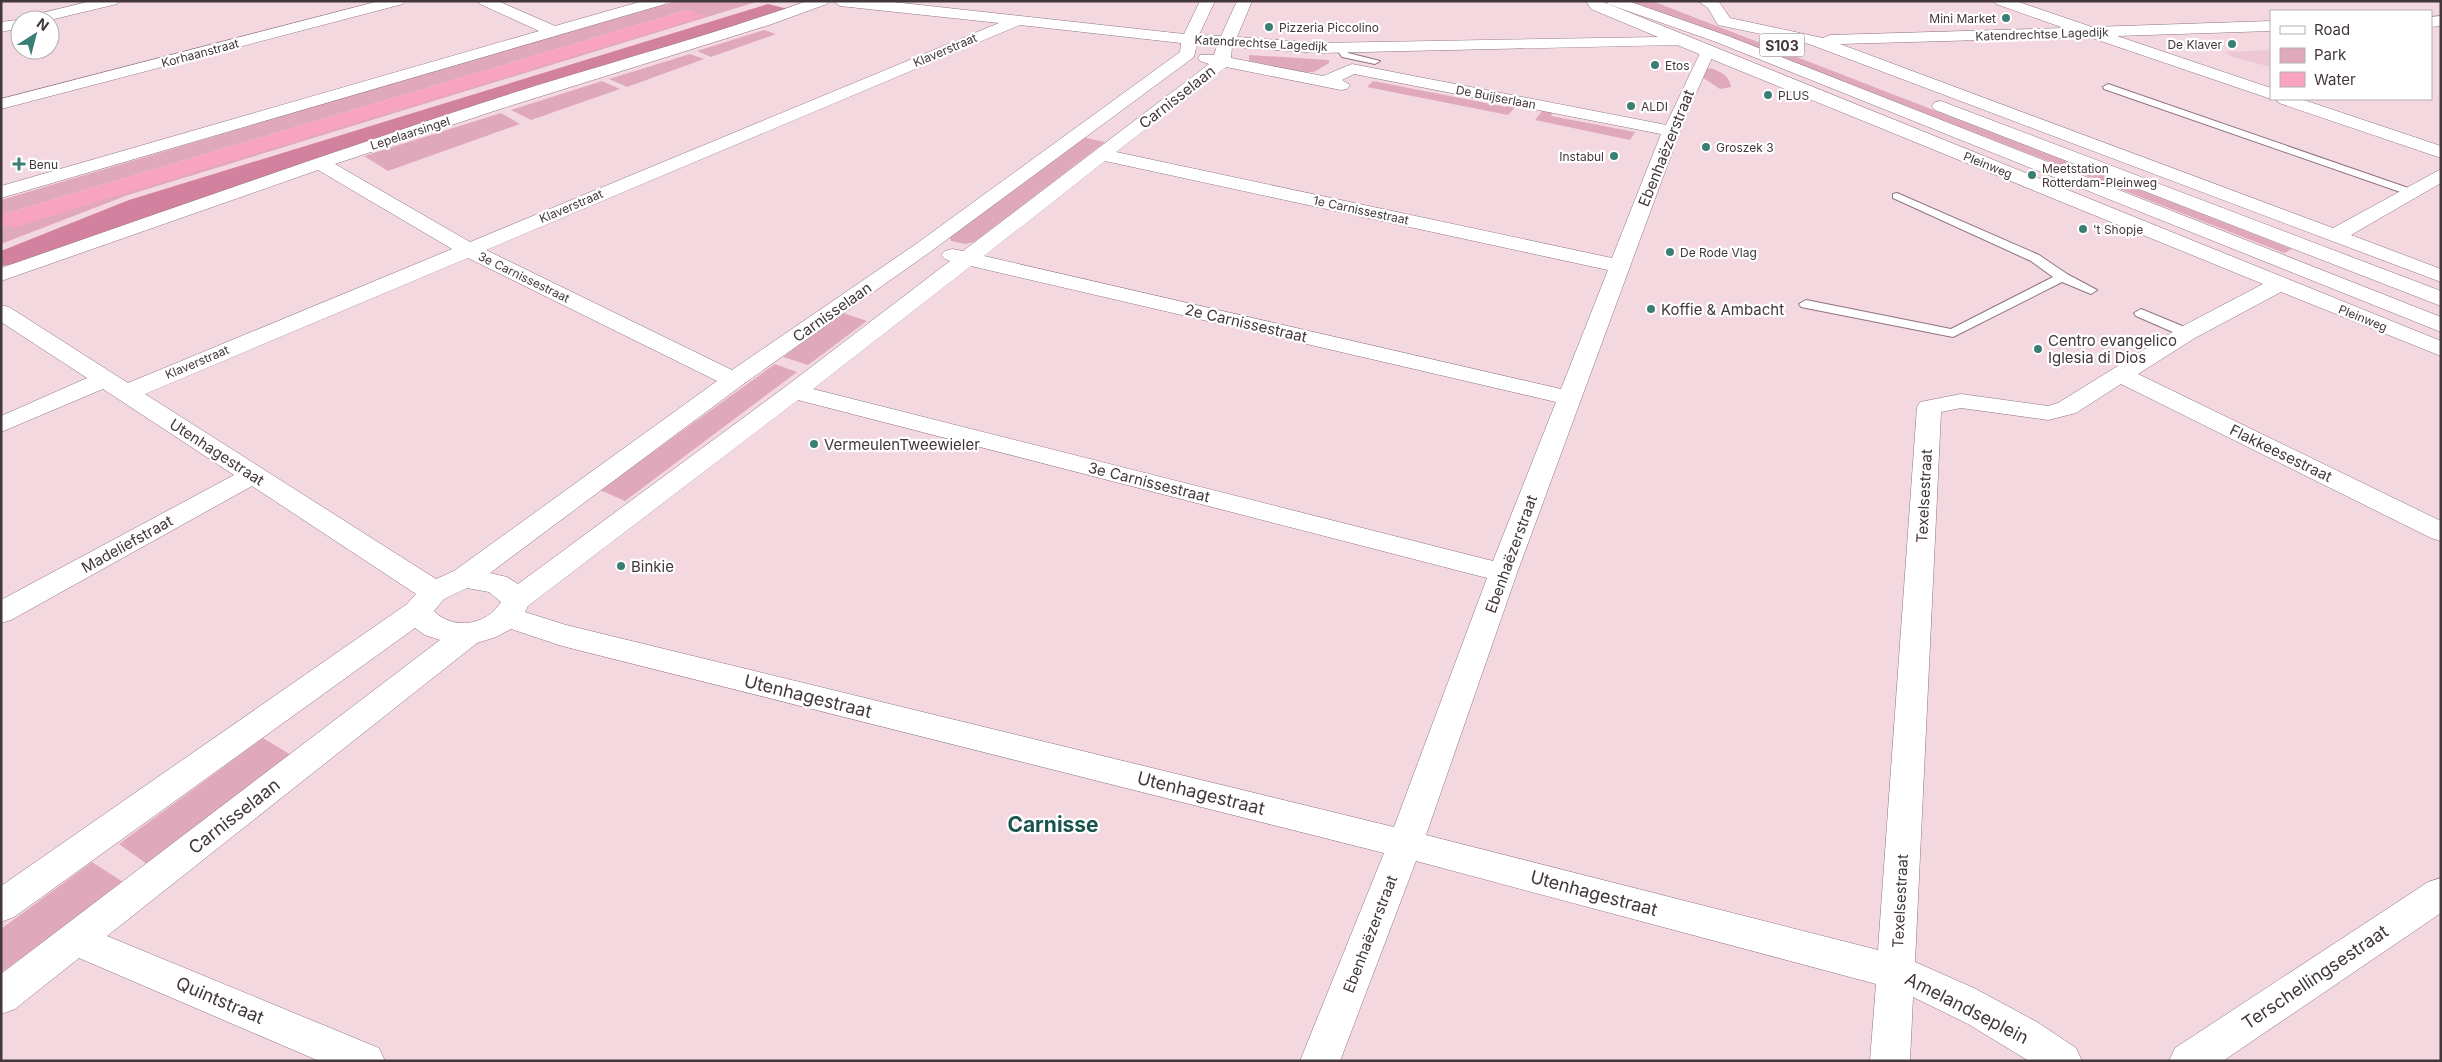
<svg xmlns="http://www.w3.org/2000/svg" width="2442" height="1062" font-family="Inter,sans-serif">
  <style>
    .built { fill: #edc8d3 }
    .green { fill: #e0a9bb }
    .forest { fill: #d2819e }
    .water { fill: #f8a3c0 }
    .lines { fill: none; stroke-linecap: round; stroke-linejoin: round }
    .service-casing { stroke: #8f757d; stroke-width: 2 }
    .pedestrian-casing { stroke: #8f757d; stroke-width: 1 }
    .minor-casing { stroke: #8f757d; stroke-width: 1 }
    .primary-casing { stroke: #8f757d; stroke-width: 1 }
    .service { fill: #fff; fill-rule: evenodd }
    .pedestrian { fill: #fff; fill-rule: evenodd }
    .minor { fill: #fff; fill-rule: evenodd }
    .primary { fill: #fff; fill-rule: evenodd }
    .poi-dot { fill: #397f75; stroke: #fff; stroke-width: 2 }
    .labels { text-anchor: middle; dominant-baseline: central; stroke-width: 4.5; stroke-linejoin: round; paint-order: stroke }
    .far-poi-label { font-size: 12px; fill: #42373a; stroke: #fff; text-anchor: start }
    .far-street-label { font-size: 12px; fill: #42373a; stroke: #fff }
    .shield { fill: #fff; stroke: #7b7375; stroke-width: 1 }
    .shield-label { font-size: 14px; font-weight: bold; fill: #42373a }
    .street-label { font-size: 15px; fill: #42373a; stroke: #fff }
    .poi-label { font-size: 15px; fill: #42373a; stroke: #fff; text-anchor: start }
    .near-street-label { font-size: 18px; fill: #42373a; stroke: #fff }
    .near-quarter-label { font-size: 21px; font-weight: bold; fill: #1a534c; stroke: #fff }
  </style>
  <rect width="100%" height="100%" fill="#f4d8e0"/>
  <path class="built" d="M2271,50V67L2233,57L2224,52Z"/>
  <g class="green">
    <path d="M677,1L756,2L128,195L1,244V227L704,16L687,10L1,215V200L403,80Z"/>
    <path d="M1629,1H1652L2292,249L2284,253L1732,38Z"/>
    <path d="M764,30L776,34L711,57L697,51Z"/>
    <path d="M690,54L704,59L627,87L609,79Z"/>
    <path d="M1249,55L1329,60V63L1314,72H1302L1249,61Z"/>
    <path d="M1710,68C1720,71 1730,76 1731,87L1720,89L1702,77L1707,69Z"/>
    <path d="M602,81L620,89L531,120L511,110Z"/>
    <path d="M1373,81L1506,107L1509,103L1517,105L1508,115L1367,87Z"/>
    <path d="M1543,110L1553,112L1551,116L1635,132L1630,140L1535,120Z"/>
    <path d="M501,113L520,124L388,171L364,156Z"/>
    <path d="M1082,137L1105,142L974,242L965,244L951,241L949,236Z"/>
    <path d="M843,313L867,321L808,365L783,357Z"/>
    <path d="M775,364L797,372L625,501L600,490Z"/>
    <path d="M263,738L291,755L147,864L119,844Z"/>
    <path d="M92,862L123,882L1,973V929Z"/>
  </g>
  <path class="forest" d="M768,4L792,10L21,263L1,266V251L129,200Z"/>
  <path class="water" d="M687,10L705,16L12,228L8,225L1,227V215Z"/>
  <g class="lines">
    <g class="service-casing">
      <g id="service">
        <path d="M1337,45H1343L1348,53L1380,61L1375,64L1342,57L1335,47Z"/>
        <path d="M2108,84L2417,191L2419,193L2417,195H2409L2104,89L2103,87Z"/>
        <path d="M1897,193L2039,255L2067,274L2097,290L2091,294L2062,282L1953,337L1801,307L1799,304L1806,300L1951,329L2053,277L2031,261L1893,198V194Z"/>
        <path d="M2141,309L2192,330L2194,333L2187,337L2182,336L2136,316L2134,313Z"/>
      </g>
    </g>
    <g class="pedestrian-casing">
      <path id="pedestrian" d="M1708,47L1715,51L1679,131L1677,134H1665L1663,131L1701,51Z"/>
    </g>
    <g class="minor-casing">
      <g id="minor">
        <path d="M91,1H119L117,4L50,20H20V28L1,32V22L24,19L26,17Z"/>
        <path d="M379,1H405L403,4L1,109V99Z"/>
        <path d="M478,1H498L555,26L643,1H667L665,4L1,198V186L539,31L480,4Z"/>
        <path d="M807,1H829L827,4L769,25L500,109L335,164L470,242L999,23L840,6L833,1H884L1184,34L1200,1H1215L1199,35L1221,36L1237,1H1252L1237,37L1319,43L1658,37L1591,9L1586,1H1601L2441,341V356L2281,292L2195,338L2138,374L2441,521V541L2431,538L2121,384L2076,413L2048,420L1961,408L1941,412L1915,962L1974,988L2037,1022L2076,1048L2082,1061H2029L1968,1024L1913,997L1910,1061H1870L1876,984L1416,861L1340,1061H1300L1384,853L562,646L511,629L496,637L477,643L107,936L379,1048L385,1061H319L79,958L15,1009L1,1014V974L440,640L425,635L415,628L14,917L1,922V886L407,604L416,594L252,486L11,620L1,623V600L234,475L103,389L1,432V416L87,378L1,322V305L9,307L128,383L452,249L318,170L1,281V268C162,212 323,155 485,102C592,67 701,39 807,1ZM1020,25L1181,43L1180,52L916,244L732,370L486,250ZM1197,44L1217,46L1214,55H1200L1198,58L1200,61L1209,64L963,251L952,249L945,251L941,255L945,259L950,261L785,387L518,584L507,577L490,573L742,385L930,252L1194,57ZM1677,45L2263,284L2179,328L2058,403L2048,406L1961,394L1920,402L1917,407L1878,950L1426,835L1517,573L1680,131L1677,127L1352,64L1323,76L1231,58L1232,47L1319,53ZM1226,67L1341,90L1347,89L1350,85L1342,80L1354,74L1661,134L1612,258L1116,152ZM1105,161L1608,270L1561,389L984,256ZM468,258L717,381L454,571L436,579L145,394ZM971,266L1556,402L1493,561L813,389ZM798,400L1487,578L1394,827L566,625L525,612L528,606ZM467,588L489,592L501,602C487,625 454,631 434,611L444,599Z"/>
        <path d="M1698,1L1719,2L1730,18L1823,38L1830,35L2064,28L1996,4L1994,1H2016L2092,27L2271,21V31L2117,36L2271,88V99H2273H2271L2089,37L1840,44L2333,228L2441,169V183L2351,235L2441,269V282L1809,44L1718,25L1708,8Z"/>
        <path d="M2441,16V26L2431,27V17Z"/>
        <path d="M2276,99H2301L2441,146V158L2279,103Z"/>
        <path d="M2441,878V913L2223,1061H2169L2175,1048L2428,882Z"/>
      </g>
    </g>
    <g class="primary-casing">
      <g id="primary">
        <path d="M1606,1H1628L1728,36L2441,317V332L1716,42L1608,4Z"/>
        <path d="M1941,101L2441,291V306L1935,110L1932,106L1935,102Z"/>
      </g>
    </g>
    <use href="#service" class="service"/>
    <use href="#pedestrian" class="pedestrian"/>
    <use href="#minor" class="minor"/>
    <use href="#primary" class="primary"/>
  </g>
  <g class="poi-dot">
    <circle cx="2006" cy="18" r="5"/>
    <circle cx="1269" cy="27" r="5"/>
    <circle cx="2232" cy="44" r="5"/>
    <circle cx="1655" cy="65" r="5"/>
    <circle cx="1768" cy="95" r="5"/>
    <circle cx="1631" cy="106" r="5"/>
    <circle cx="1706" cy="147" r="5"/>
    <circle cx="1614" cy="156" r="5"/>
    <path d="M16.5 156.5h5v5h5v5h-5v5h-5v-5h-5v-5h5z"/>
    <circle cx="2032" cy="175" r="5"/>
    <circle cx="2083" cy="229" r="5"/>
    <circle cx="1670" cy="252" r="5"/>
    <circle cx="1651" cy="309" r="5"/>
    <circle cx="2038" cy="349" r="5"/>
    <circle cx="814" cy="444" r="5"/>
    <circle cx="621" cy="566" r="5"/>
  </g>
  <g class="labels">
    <g class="far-poi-label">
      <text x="1996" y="18" text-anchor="end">Mini Market</text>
      <text x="1279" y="27">Pizzeria Piccolino</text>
      <text x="2222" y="44" text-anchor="end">De Klaver</text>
      <text x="1665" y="65">Etos</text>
      <text x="1778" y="95">PLUS</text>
      <text x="1641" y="106">ALDI</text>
      <text x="1716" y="147">Groszek 3</text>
      <text x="1604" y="156" text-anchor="end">Instabul</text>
      <text x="29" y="164">Benu</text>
      <text x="2042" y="168">Meetstation<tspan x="2042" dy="14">Rotterdam-Pleinweg</tspan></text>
      <text x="2093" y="229">'t Shopje</text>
      <text x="1680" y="252">De Rode Vlag</text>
    </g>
    <g class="far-street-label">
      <text transform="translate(2042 34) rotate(-2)">Katendrechtse Lagedijk</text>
      <text transform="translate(1261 43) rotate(3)">Katendrechtse Lagedijk</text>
      <text transform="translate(945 50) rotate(-23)">Klaverstraat</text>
      <text transform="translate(200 53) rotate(-15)">Korhaanstraat</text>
      <text transform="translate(1496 97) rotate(11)">De Buijserlaan</text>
      <text transform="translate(410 133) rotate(-18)">Lepelaarsingel</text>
      <text transform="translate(1988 165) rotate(22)">Pleinweg</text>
      <text transform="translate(571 206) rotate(-23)">Klaverstraat</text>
      <text transform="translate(1361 210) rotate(12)">1e Carnissestraat</text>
      <text transform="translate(524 277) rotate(26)">3e Carnissestraat</text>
      <text transform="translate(2363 318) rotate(22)">Pleinweg</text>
      <text transform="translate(197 362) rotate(-23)">Klaverstraat</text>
    </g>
    <rect class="shield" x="1759.5" y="33.5" width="45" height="23" rx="4"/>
    <g class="shield-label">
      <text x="1782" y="45">S103</text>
    </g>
    <g class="street-label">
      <text transform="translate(1177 97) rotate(-38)">Carnisselaan</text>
      <text transform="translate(1666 148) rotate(-68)">Ebenhaëzerstraat</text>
      <text transform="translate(832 312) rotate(-35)">Carnisselaan</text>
      <text transform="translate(1246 323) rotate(13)">2e Carnissestraat</text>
      <text transform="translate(217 452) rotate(33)">Utenhagestraat</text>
      <text transform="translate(2281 453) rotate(26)">Flakkeesestraat</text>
      <text transform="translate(1149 482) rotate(14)">3e Carnissestraat</text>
      <text transform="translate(1924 496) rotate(-87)">Texelsestraat</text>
      <text transform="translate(127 544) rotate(-29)">Madeliefstraat</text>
      <text transform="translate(1511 554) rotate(-70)">Ebenhaëzerstraat</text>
      <text transform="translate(1900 901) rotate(-87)">Texelsestraat</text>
      <text transform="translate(1370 934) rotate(-69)">Ebenhaëzerstraat</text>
    </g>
    <g class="poi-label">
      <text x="1661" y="309">Koffie &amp; Ambacht</text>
      <text x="2048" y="340">Centro evangelico<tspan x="2048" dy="17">Iglesia di Dios</tspan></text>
      <text x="824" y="444">VermeulenTweewieler</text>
      <text x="631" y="566">Binkie</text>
    </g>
    <g class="near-street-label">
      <text transform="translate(808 696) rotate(14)">Utenhagestraat</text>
      <text transform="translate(1201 793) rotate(14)">Utenhagestraat</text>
      <text transform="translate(234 816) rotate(-38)">Carnisselaan</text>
      <text transform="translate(1594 893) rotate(15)">Utenhagestraat</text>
      <text transform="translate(2315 977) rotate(-34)">Terschellingsestraat</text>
      <text transform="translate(220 1000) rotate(23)">Quintstraat</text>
      <text transform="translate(1967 1008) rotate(27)">Amelandseplein</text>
    </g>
    <g class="near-quarter-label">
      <text x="1053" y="824">Carnisse</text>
    </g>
  </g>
  <rect width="2442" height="1062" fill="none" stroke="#42373a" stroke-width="5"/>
  <rect x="2270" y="10" width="162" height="90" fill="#ffffff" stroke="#b3afb0"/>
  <rect x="2280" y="26" width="25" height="8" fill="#ffffff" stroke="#b3afb0"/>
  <text x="2314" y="35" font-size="15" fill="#42373a">Road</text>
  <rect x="2280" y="48" width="25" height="15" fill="#e0a9bb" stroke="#b3afb0"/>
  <text x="2314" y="60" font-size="15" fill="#42373a">Park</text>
  <rect x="2280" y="72" width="25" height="15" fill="#f8a3c0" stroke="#b3afb0"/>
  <text x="2314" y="85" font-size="15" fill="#42373a">Water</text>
  <g transform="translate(35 35) rotate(36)"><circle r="24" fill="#ffffff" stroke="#b3afb0"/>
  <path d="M0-4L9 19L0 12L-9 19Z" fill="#397f75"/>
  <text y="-8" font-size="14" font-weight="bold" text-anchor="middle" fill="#42373a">N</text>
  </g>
</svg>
